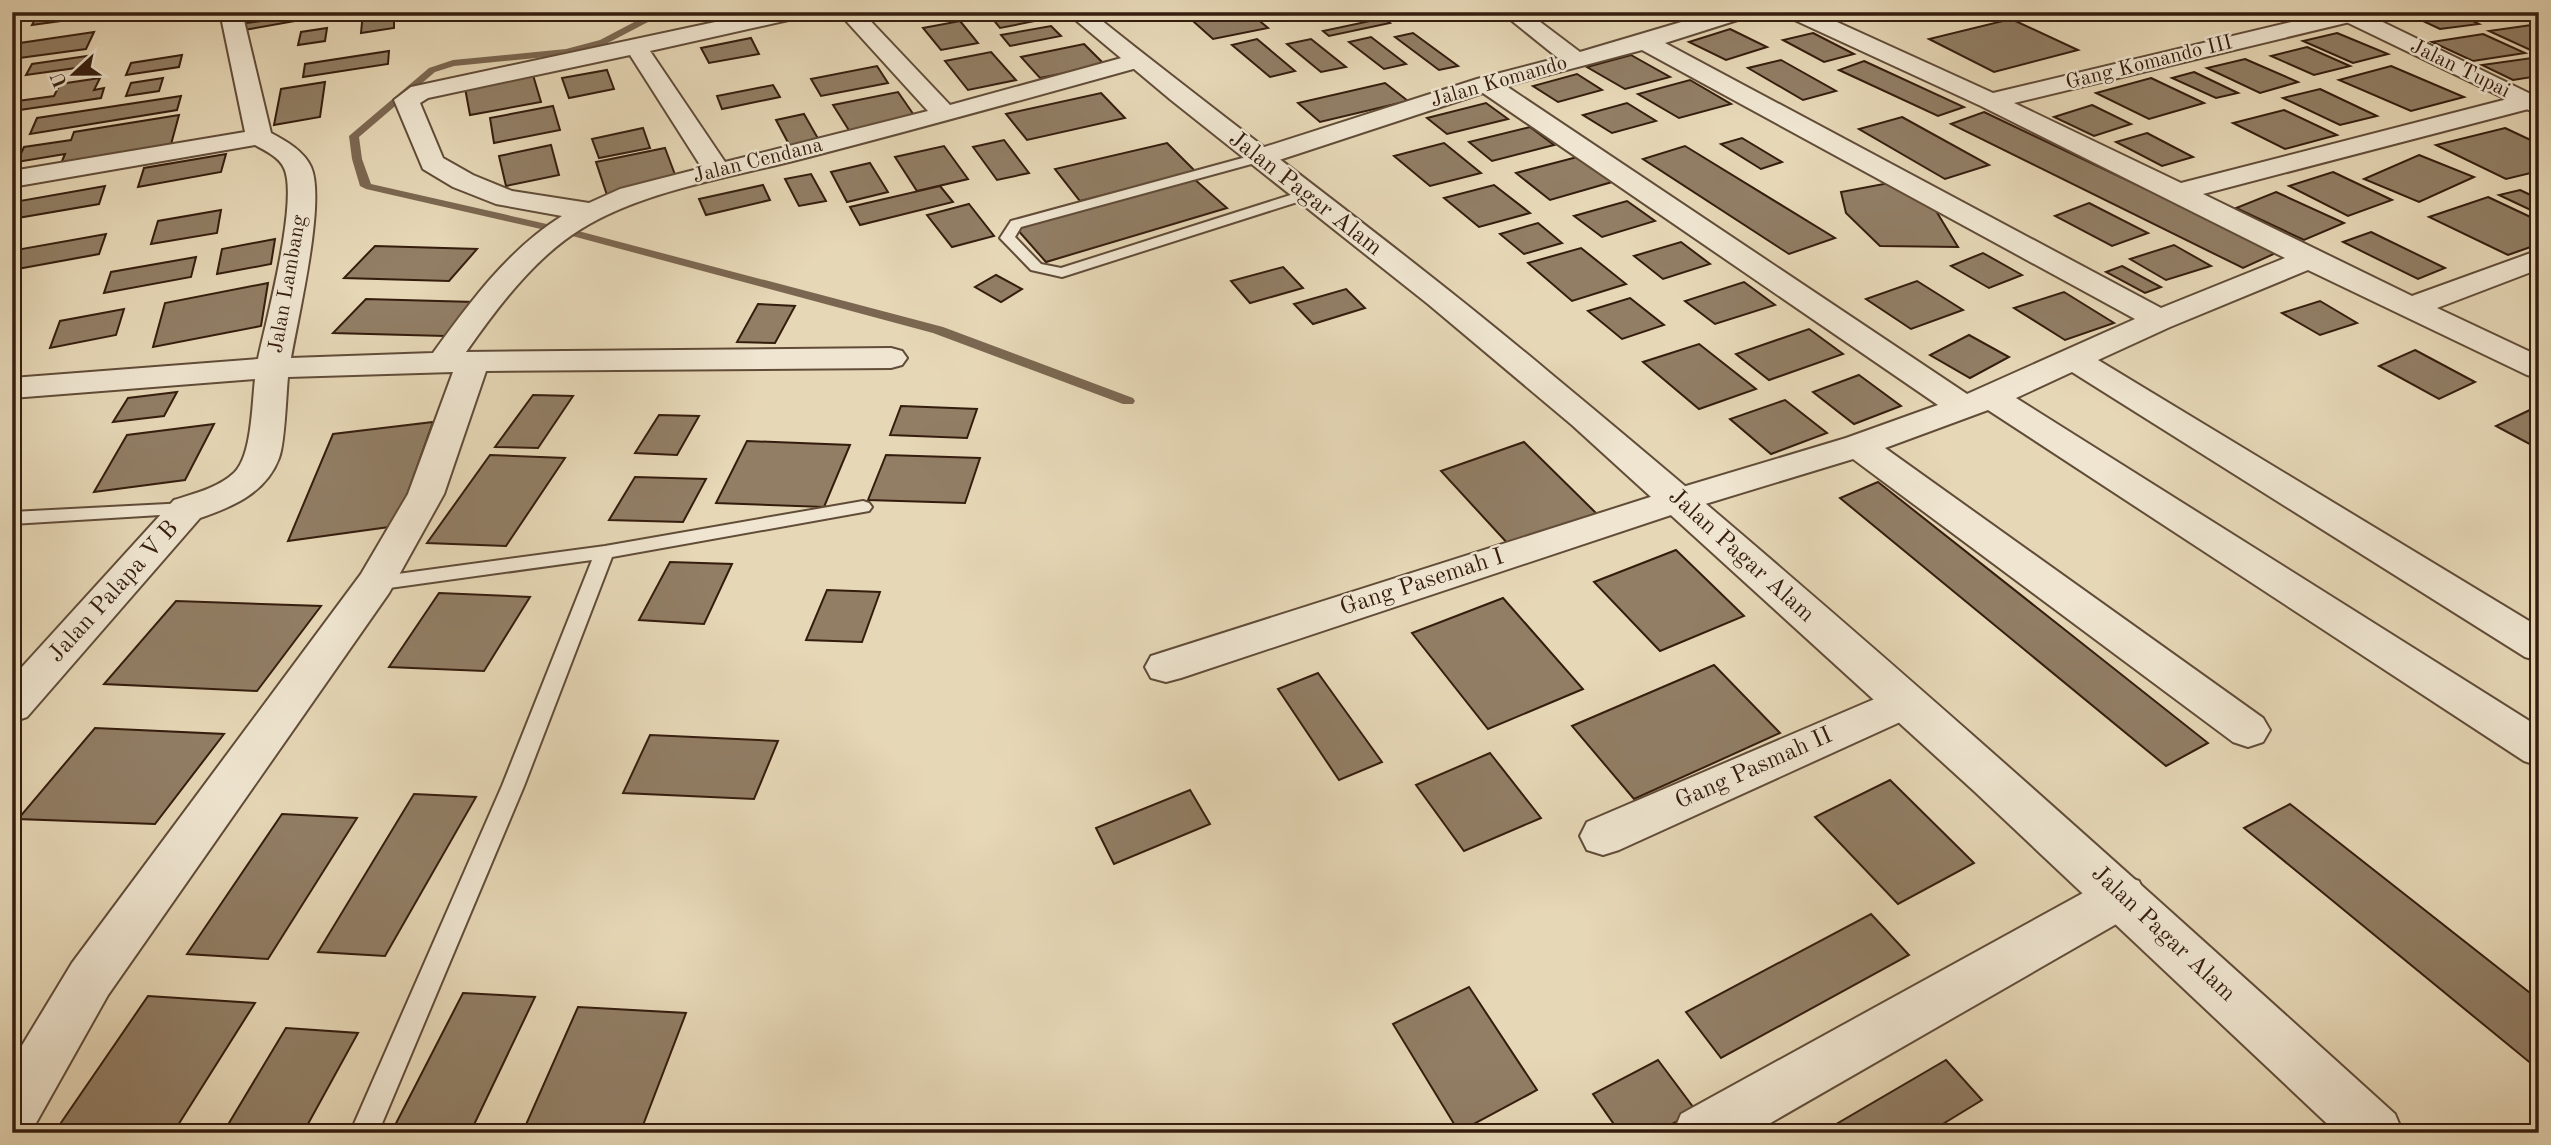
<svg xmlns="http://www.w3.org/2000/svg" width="2551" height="1145" font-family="'Old Standard TT',serif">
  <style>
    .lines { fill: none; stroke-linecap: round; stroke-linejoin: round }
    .stream { fill: #7b6751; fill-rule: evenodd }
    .building { fill: #917e65; stroke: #351d0e; stroke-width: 2 }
    .service-casing { stroke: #614c38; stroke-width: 4 }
    .minor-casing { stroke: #614c38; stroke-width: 4 }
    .tertiary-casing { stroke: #614c38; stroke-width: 4 }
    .service { fill: #efe5d0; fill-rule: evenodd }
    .minor { fill: #efe5d0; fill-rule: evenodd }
    .tertiary { fill: #efe5d0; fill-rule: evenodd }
    .labels { text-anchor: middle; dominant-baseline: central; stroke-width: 5; stroke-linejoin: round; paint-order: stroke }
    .far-street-label { font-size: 21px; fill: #351d0e; stroke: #efe5d0 }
    .street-label { font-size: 24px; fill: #351d0e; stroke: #efe5d0 }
  </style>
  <rect width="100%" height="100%" fill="#e6d7b6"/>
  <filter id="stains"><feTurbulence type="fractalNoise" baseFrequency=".00286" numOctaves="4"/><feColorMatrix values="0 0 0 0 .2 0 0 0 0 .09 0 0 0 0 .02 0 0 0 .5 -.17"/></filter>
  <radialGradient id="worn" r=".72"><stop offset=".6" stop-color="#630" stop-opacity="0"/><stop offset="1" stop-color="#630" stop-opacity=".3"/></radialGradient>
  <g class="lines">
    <path class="stream" d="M640,12H650L648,22L606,44L567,55L454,66L435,72L359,137L362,159L371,184L582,232L943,327L1133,398L1135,401L1133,404H1123L933,333L576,237L366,189L360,186L352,159L349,136L429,68L453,60L566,49L600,40L640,19Z"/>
  </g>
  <g class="building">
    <path d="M39,12H98L97,16L32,25Z"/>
    <path d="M270,12H318V17L244,30L246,23L268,20Z"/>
    <path d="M363,12H394V28L361,33Z"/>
    <path d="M987,12H1032L1040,20L1000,28Z"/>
    <path d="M1249,12L1268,28L1213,39L1184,13Z"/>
    <path d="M2050,12H2101L2067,20Z"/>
    <path d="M2222,12H2280L2240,21Z"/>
    <path d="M2422,12H2455L2479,24L2440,29L2408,14Z"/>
    <path d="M1384,18L1390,23L1329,36L1323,31Z"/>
    <path d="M2011,19L2078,50L1994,72L1929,39Z"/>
    <path d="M960,21L978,43L941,50L923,28Z"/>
    <path d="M2539,24L2537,53L2489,31Z"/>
    <path d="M1051,26L1061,36L1010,46L1001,35Z"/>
    <path d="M327,28L325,41L298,45L301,32Z"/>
    <path d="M1730,29L1767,47L1726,60L1689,42Z"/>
    <path d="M94,32L86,49L12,59L20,43Z"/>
    <path d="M1413,33L1458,66L1439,70L1395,37Z"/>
    <path d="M1813,33L1854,54L1824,62L1783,40Z"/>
    <path d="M2337,33L2388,54L2353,63L2303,41Z"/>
    <path d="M2483,34L2525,53L2473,61L2432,42Z"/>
    <path d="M1371,37L1406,64L1384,69L1349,42Z"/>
    <path d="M751,38L759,54L709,63L701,48Z"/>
    <path d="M1257,39L1295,71L1270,77L1232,45Z"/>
    <path d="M1311,39L1346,67L1321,72L1287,44Z"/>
    <path d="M1084,44L1105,65L1040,78L1021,57Z"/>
    <path d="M2307,47L2350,66L2314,75L2271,56Z"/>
    <path d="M389,51L388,64L303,77L305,64Z"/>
    <path d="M991,52L1016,80L968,90L945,61Z"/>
    <path d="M94,55L90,66L26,75L32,64Z"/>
    <path d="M182,55L179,67L126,75L131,63Z"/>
    <path d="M1631,55L1670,77L1625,89L1587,67Z"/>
    <path d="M2532,58L2539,61V76L2513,80L2482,65Z"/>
    <path d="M2245,59L2298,82L2260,93L2207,68Z"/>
    <path d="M1781,60L1836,91L1803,100L1748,68Z"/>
    <path d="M1864,61L1964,107L1938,116L1839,70Z"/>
    <path d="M877,66L888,83L821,96L811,79Z"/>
    <path d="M2391,66L2464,97L2411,111L2339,80Z"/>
    <path d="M607,70L614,89L569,98L562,78Z"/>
    <path d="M2194,72L2238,93L2216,98L2172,78Z"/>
    <path d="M1577,74L1602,90L1558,102L1533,86Z"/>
    <path d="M533,75L541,102L470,115L465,88Z"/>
    <path d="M100,78L94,90L104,88L101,98L13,111L18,101L54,96L60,84Z"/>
    <path d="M163,78L159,91L126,96L131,83Z"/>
    <path d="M2151,78L2204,103L2149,119L2096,93Z"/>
    <path d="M1690,80L1731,104L1679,118L1638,94Z"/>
    <path d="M325,82L320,117L274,125L281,89Z"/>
    <path d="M1385,83L1408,101L1320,122L1298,103Z"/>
    <path d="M773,85L780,97L722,109L717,96Z"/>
    <path d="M2320,89L2377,116L2340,125L2283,98Z"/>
    <path d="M898,92L916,118L850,132L833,105Z"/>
    <path d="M1101,93L1125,118L1027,140L1006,114Z"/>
    <path d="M181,96L177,110L30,134L37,118Z"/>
    <path d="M1486,103L1508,119L1447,134L1427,118Z"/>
    <path d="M1627,103L1656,121L1612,133L1583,115Z"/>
    <path d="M2092,105L2131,124L2094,136L2054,117Z"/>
    <path d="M553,106L560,130L494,143L490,118Z"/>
    <path d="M2284,110L2337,135L2285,149L2233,123Z"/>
    <path d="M1984,112L2278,252L2243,268L1951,124Z"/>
    <path d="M804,114L820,142L791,148L776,120Z"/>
    <path d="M179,115L170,148L60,166L65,154L17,162L24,147L71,140L74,132Z"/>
    <path d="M1902,117L1989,165L1945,179L1859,129Z"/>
    <path d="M1530,127L1554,145L1492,161L1469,142Z"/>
    <path d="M643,128L650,148L599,158L592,139Z"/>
    <path d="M2505,128L2539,144V171L2506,179L2436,145Z"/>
    <path d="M2147,133L2193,157L2162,166L2116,142Z"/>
    <path d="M1742,138L1782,162L1761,169L1721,144Z"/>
    <path d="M1004,140L1029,173L997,180L973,147Z"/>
    <path d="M1167,143L1196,172L1080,201L1055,169Z"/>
    <path d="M1444,143L1481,173L1430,186L1394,156Z"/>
    <path d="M551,145L559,175L506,186L499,156Z"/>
    <path d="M944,146L968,179L917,191L895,157Z"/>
    <path d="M1685,146L1835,238L1789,254L1643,159Z"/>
    <path d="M665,148L677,180L607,195L596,162Z"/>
    <path d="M226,154L221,172L138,187L144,168Z"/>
    <path d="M2419,155L2474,177L2419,202L2364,179Z"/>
    <path d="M1577,157L1612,182L1550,200L1516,173Z"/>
    <path d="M870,163L888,192L847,202L831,172Z"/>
    <path d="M2333,172L2392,200L2348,216L2289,186Z"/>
    <path d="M811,174L826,201L799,206L785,179Z"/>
    <path d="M1193,178L1227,208L1046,262L1016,228Z"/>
    <path d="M1889,183L1933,206L1958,247L1880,246L1846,213L1841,192Z"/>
    <path d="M763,185L770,200L706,215L699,199Z"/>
    <path d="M1494,185L1530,213L1479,227L1444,198Z"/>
    <path d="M105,186L99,204L12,219L14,202Z"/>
    <path d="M940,186L953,202L860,225L850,207Z"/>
    <path d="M2520,190L2539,199V214L2499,195Z"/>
    <path d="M2276,192L2344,223L2304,240L2236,208Z"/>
    <path d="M2488,197L2539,221V244L2508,255L2429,217Z"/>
    <path d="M1627,201L1655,221L1602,237L1574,216Z"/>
    <path d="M2089,203L2148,233L2112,246L2055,216Z"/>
    <path d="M969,204L994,236L952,247L927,215Z"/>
    <path d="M221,210L217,233L151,244L158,221Z"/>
    <path d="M1538,223L1562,243L1524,254L1500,234Z"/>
    <path d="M2371,232L2445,268L2418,279L2343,242Z"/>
    <path d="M106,234L99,254L12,270L16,250Z"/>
    <path d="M275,239L271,264L217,274L222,249Z"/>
    <path d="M1681,242L1710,264L1663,279L1634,256Z"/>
    <path d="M2174,245L2211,266L2166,280L2130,259Z"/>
    <path d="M375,246L477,249L449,281L344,278Z"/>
    <path d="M1581,248L1626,284L1572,301L1528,263Z"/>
    <path d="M1983,253L2022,275L1989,288L1951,266Z"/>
    <path d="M196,257L191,277L104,293L111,272Z"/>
    <path d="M2122,266L2161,287L2145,293L2106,272Z"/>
    <path d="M1283,267L1303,288L1250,303L1231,281Z"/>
    <path d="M996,275L1022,289L1001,302L975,287Z"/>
    <path d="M1917,281L1963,310L1911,329L1866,299Z"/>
    <path d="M1744,282L1775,305L1715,324L1685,301Z"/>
    <path d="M268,283L261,326L153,347L165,303Z"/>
    <path d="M1346,289L1365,308L1313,324L1294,304Z"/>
    <path d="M2064,292L2114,323L2065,340L2014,308Z"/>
    <path d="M1630,298L1664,325L1622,339L1588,311Z"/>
    <path d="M366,299L474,302L445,336L333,333Z"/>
    <path d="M2320,301L2357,323L2320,335L2282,313Z"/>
    <path d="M758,304L795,306L775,343L737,342Z"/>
    <path d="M124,309L116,335L50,348L60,321Z"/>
    <path d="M1809,329L1843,354L1769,380L1736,354Z"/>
    <path d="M1969,335L2009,357L1970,378L1930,355Z"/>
    <path d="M1699,344L1756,389L1699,409L1643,362Z"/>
    <path d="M2415,350L2475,382L2439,399L2379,366Z"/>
    <path d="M1859,375L1901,406L1854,424L1813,392Z"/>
    <path d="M177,392L164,416L113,422L128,398Z"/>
    <path d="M533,395L573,396L538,448L495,447Z"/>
    <path d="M1785,400L1827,433L1771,454L1730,419Z"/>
    <path d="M901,406L977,409L967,438L890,435Z"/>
    <path d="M2532,409L2539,413V449L2496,426Z"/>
    <path d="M659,415L699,416L677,455L635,453Z"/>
    <path d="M433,422L396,526L288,541L333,434Z"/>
    <path d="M214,424L185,480L94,492L127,435Z"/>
    <path d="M747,441L850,445L824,507L716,503Z"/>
    <path d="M1524,442L1597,514L1510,546L1441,471Z"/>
    <path d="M490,455L565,458L506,546L427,543Z"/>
    <path d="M886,455L980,458L965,503L868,500Z"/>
    <path d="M635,477L706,479L683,522L609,520Z"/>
    <path d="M1878,482L2208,743L2166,766L1840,498Z"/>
    <path d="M1676,550L1744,616L1660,651L1594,582Z"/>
    <path d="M670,562L732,564L704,624L639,620Z"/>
    <path d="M827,590L880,592L862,642L806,640Z"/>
    <path d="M439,593L530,597L484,671L389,667Z"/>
    <path d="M1503,598L1583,689L1488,729L1412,633Z"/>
    <path d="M176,601L321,606L257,691L104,684Z"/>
    <path d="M1714,665L1780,733L1634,799L1572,726Z"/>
    <path d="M1318,673L1382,762L1339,780L1278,689Z"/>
    <path d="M95,728L224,734L155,824L18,819Z"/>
    <path d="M650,735L778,741L754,799L623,793Z"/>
    <path d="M1490,753L1541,818L1464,851L1416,785Z"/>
    <path d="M1890,780L1974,863L1898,904L1815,817Z"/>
    <path d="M1190,790L1210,824L1114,864L1096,828Z"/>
    <path d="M414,794L476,797L385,956L318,952Z"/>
    <path d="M2290,804L2539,1000V1070L2244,828Z"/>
    <path d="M282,814L357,818L268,959L187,954Z"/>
    <path d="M1871,914L1909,955L1721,1058L1686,1012Z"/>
    <path d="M1469,987L1537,1090L1459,1132L1393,1024Z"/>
    <path d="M463,993L535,997L470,1133H391Z"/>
    <path d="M148,996L255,1003L173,1133H54Z"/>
    <path d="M578,1007L686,1013L640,1133L524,1129Z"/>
    <path d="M286,1028L358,1033L303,1133H223Z"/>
    <path d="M1658,1060L1696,1111L1656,1133H1620L1593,1094Z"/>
    <path d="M1946,1060L1982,1100L1928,1133H1821Z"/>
  </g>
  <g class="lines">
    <g class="service-casing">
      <g id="service">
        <path d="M1261,153L1268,157L1266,160L1021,227L1015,237L1041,264L1061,268L1300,192H1310V198L1062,277L1031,270L1000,238L1011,221Z"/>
        <path d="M863,501L869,503L872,507L869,511L612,557L524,786L378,1133H350L502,786L592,560L375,590L368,588L365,583L368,578L605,546Z"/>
        <path d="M187,503L196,509L193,513L12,524V512Z"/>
      </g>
    </g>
    <g class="minor-casing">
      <g id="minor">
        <path d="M220,12H242L271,133C286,141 304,151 311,167C326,200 298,317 291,358L433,353C470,302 508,250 562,216L496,204L453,187L423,169L394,100L411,87L762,12H805L802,17L650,51L725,162L928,111L838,12H862L950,105L1136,54L1144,56L1148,61L1144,66C1029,98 913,130 797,160C727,178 642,191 581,229C534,258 497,308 466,352L891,348L902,351L907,358L902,365L891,368L486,371L444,494L389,593L108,995L31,1132L12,1133V1062L72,963L361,574L408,494L453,372L288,377C286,397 285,443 279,458C266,493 232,507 200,518L27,717L12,722V678L174,500C193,494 218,488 234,473C252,456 252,404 255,379L12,398V378L258,359C266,321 299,199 284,168C279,157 266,151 255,145L12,187V171L245,132ZM630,55L702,168L620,189L589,203L512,191L473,175L443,158L420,103L428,98Z"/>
        <path d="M1501,12H1527L1580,52L1715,12H1750L1747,17L1665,43L2161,308L2285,258L1981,106L1788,17L1785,12H1815L1993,93L2333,12H2359L2361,15L2358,20L2014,103L2181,183L2527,94L2536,97L2539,101L2536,107L2203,194L2412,296L2539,250V269L2437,308L2539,356V378L2527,375L2308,270L2170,327L2098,360L2539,627V661L2525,657L2072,372L2016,398L2539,727V766L2524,761L1988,410L1885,448L2263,718L2270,730L2263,742L2248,747L2233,742L1853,459L1692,508L1181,678L1166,682L1151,678L1145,667L1151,656L1666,492L1846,438L1938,405L1483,93L1270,163L1261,165L1252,163L1248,157L1252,151L1477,79L1558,58ZM1642,50L2135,319L1967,394L1506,86Z"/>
        <path d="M1905,686L1920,691L1926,702L1920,713L1619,850L1603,855L1587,850L1580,836L1587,822Z"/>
        <path d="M2122,875L2139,881L2146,896L2139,911L1753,1133H1673L1681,1114L2105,881Z"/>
      </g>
    </g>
    <g class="tertiary-casing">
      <g id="tertiary">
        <path d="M1066,12H1091C1243,134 1401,248 1550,373C1839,612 2118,863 2395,1114L2403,1133H2337L1974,791L1572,425L1428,304L1171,100Z"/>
        <path d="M2333,12H2362L2539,98V115L2336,17Z"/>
      </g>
    </g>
    <use href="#service" class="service"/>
    <use href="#minor" class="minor"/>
    <use href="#tertiary" class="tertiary"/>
  </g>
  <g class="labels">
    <g class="far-street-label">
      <text transform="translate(2149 63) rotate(-14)">Gang Komando III</text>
      <text transform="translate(2460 69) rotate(26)">Jalan Tupai</text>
      <text transform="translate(1499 82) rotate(-16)">Jalan Komando</text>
      <text transform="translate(758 161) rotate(-14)">Jalan Cendana</text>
      <text transform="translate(288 284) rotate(-80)">Jalan Lambang</text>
    </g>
    <g class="street-label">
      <text transform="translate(1305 194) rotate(38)">Jalan Pagar Alam</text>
      <text transform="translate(1741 556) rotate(42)">Jalan Pagar Alam</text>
      <text transform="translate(1422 583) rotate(-18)">Gang Pasemah I</text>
      <text transform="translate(114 592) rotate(-48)">Jalan Palapa V B</text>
      <text transform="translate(1754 769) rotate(-24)">Gang Pasmah II</text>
      <text transform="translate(2163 934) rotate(43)">Jalan Pagar Alam</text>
    </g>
  </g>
  <rect width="2551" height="1145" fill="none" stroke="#e6d7b6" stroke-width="42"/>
  <rect x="14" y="14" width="2523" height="1117" fill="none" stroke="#351d0e" stroke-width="3.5"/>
  <rect x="21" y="21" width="2509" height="1103" fill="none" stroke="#351d0e" stroke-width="2"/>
  <g transform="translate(74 74) rotate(248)" stroke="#efe5d0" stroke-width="5" paint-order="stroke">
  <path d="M0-5L12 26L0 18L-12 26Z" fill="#351d0e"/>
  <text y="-10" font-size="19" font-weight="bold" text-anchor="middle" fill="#351d0e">U</text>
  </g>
  <rect width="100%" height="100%" filter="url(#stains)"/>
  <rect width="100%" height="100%" fill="url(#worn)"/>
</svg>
